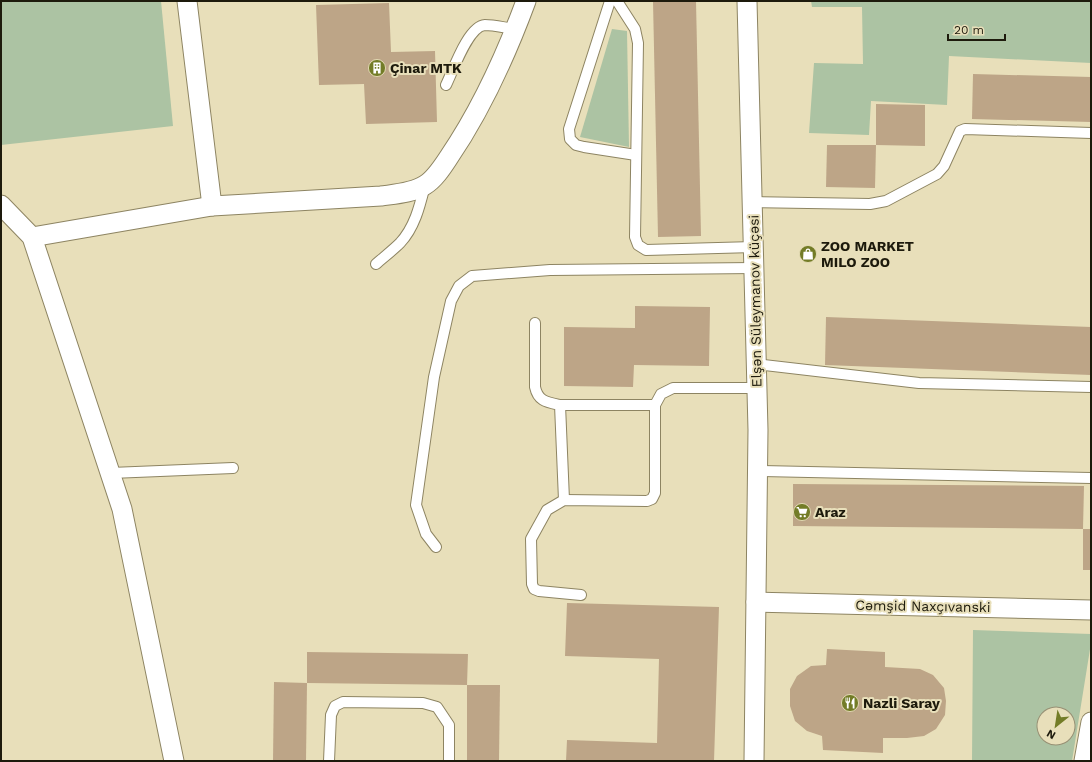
<svg xmlns="http://www.w3.org/2000/svg" width="1092" height="762" font-family="'Work Sans',sans-serif">
  <style>
    .green { fill: #acc3a3; fill-rule: evenodd }
    .building { fill: #bda587 }
    .lines { fill: none; stroke-linecap: round; stroke-linejoin: round }
    .lane-casing { stroke: #8d8462; stroke-width: 12 }
    .street-casing { stroke: #8d8462; stroke-width: 21 }
    .lane { stroke: #fff; stroke-width: 10 }
    .street { stroke: #fff; stroke-width: 19 }
    .labels { text-anchor: middle; dominant-baseline: central; stroke-width: 4; stroke-linejoin: round; paint-order: stroke }
    .poi-label { font-size: 14px; font-weight: bold; fill: #1d1a0c; stroke: #e8dfba; text-anchor: start }
    .street-label { font-size: 14px; fill: #1d1a0c; stroke: #e8dfba }
  </style>
  <rect width="100%" height="100%" fill="#e8dfba"/>
  <g class="green">
    <path d="M1,1H161L173,126L1,145Z"/>
    <path d="M811,1H1091V63L949,56L947,105L871,101L869,135L809,133L814,63L863,64L862,7H812Z"/>
    <path d="M612,29L627,31L629,147L580,137Z"/>
    <path d="M973,630L1091,634V643L1072,761H972ZM1044,714H1068V738H1044Z"/>
  </g>
  <g class="building">
    <path d="M653,1H696L701,236L658,237Z"/>
    <path d="M389,3L391,52L435,51L437,122L366,124L364,84L319,85L316,5Z"/>
    <path d="M973,74L1091,77V122L972,119Z"/>
    <path d="M876,104L925,105V146L876,145Z"/>
    <path d="M827,145H876L875,188L826,187Z"/>
    <path d="M635,306L710,307L709,366L634,365L633,387L564,386V327L635,328Z"/>
    <path d="M826,317L1091,327V375L825,365Z"/>
    <path d="M793,484L1084,486L1083,529L793,526Z"/>
    <rect x="1083" y="529" width="8" height="41"/>
    <path d="M567,603L719,607L714,761H566L567,740L657,743L659,659L565,656Z"/>
    <path d="M827,649L885,652V667L920,669L933,675L944,688L946,701L945,715L936,729L924,736L907,738H883V753L823,750L822,736L807,731L795,721L790,706V689L797,676L811,666L826,665Z"/>
    <path d="M307,652L468,654L467,685L307,683Z"/>
    <path d="M274,682L307,683L306,761H273Z"/>
    <path d="M467,685H500L499,761H467Z"/>
  </g>
  <g class="lines">
    <g class="lane-casing">
      <g id="lane">
        <path d="M610,1L569,129L570,139L576,145L584,147L636,155"/>
        <path d="M617,1L635,29L638,43L635,237L638,245L646,250L754,247"/>
        <path d="M446,85C453,71 468,26 485,25C494,25 506,28 515,29"/>
        <path d="M752,202L870,204L886,201L937,174L944,166L960,131L965,129L1091,133"/>
        <path d="M376,264C384,257 393,250 400,243C415,227 420,205 425,185"/>
        <path d="M535,323V387C538,401 546,402 560,405L564,500"/>
        <path d="M756,364L919,383L1091,387"/>
        <path d="M560,405H655"/>
        <path d="M758,471L1091,478"/>
        <path d="M111,473L233,468"/>
        <path d="M436,547L426,534L416,505L434,377L451,301L459,286L472,276L550,270L755,268"/>
        <path d="M581,595L539,591L534,589L532,584L531,539L547,510L564,500L647,501L652,499L655,493V405L661,394L673,388H757"/>
        <path d="M329,761L331,715L335,706L343,702L423,703L437,707L449,725V761"/>
      </g>
    </g>
    <g class="street-casing">
      <g id="street">
        <path d="M187,1L212,206"/>
        <path d="M747,1L758,430L754,761"/>
        <path d="M1,205L32,237L122,509L174,761"/>
        <path d="M32,237L212,206L381,196C395,194 413,193 425,185C435,179 443,166 449,157C481,110 506,55 526,1"/>
        <path d="M756,602L1091,610"/>
        <path d="M1084,761L1091,722"/>
      </g>
    </g>
    <use href="#lane" class="lane"/>
    <use href="#street" class="street"/>
  </g>
  <defs>
    <g id="building-disc" transform="scale(0.9)"><circle r="9.5" fill="#737c27" stroke="#e8dfba"/><path d="M-4-6H4V6H1V3H-1V6H-4ZM-2.5-4.3h1.7v1.8h-1.7ZM.8-4.3h1.7v1.8H.8ZM-2.5-1h1.7V.8h-1.7ZM.8-1h1.7V.8H.8Z" fill="#fff"/></g>
    <g id="shop-disc" transform="scale(0.9)"><circle r="9.5" fill="#737c27" stroke="#e8dfba"/><path d="M-5-2.5h2.3a2.7 3.5 0 0 1 5.4 0H5L5.5 6h-11ZM-1.5-2.5h3a1.5 2.3 0 0 0-3 0Z" fill="#fff"/></g>
    <g id="supermarket-disc" transform="scale(0.9)"><circle r="9.5" fill="#737c27" stroke="#e8dfba"/><path d="M-6-5.5h2.5l.6 2H6L4.5 2H-2.5L-4.4-4H-6ZM-1.5 3.2a1.3 1.3 0 1 0 .1 0ZM3 3.2a1.3 1.3 0 1 0 .1 0Z" fill="#fff"/></g>
    <g id="restaurant-disc" transform="scale(0.9)"><circle r="9.5" fill="#737c27" stroke="#e8dfba"/><path d="M-5-6h1v4h1v-4h1v4h1v-4h1v5L-1.5 .5V6h-2V.5L-5-1ZM5-6V6H3V1.5H1.5Q1.5-4 5-6Z" fill="#fff"/></g>
  </defs>
  <g fill-rule="evenodd">
    <use href="#building-disc" x="377" y="68"/>
    <use href="#shop-disc" x="808" y="254"/>
    <use href="#supermarket-disc" x="802" y="512"/>
    <use href="#restaurant-disc" x="850" y="703"/>
  </g>
  <g class="labels">
    <g class="poi-label">
      <text x="390" y="68">Çinar MTK</text>
      <text x="821" y="246">ZOO MARKET<tspan x="821" dy="16">MILO ZOO</tspan></text>
      <text x="815" y="512">Araz</text>
      <text x="863" y="703">Nazli Saray</text>
    </g>
    <g class="street-label">
      <text transform="translate(755 301) rotate(-91)">Elşən Süleymanov küçəsi</text>
      <text transform="translate(923 606) rotate(1)">Cəmşid Naxçıvanski</text>
    </g>
  </g>
  <rect width="1092" height="762" fill="none" stroke="#1d1a0c" stroke-width="4"/>
  <g transform="translate(1056 726) rotate(210)"><circle r="19" fill="#e8dfba" stroke="#979074"/>
  <path d="M0-3L7 15L0 10L-7 15Z" fill="#737c27"/>
  <text y="-6" font-size="11" font-weight="bold" text-anchor="middle" fill="#1d1a0c">N</text>
  </g>
  <path d="M948 34v6h57v-6" fill="none" stroke="#1d1a0c" stroke-width="2"/>
  <text x="954" y="34" font-size="12" fill="#1d1a0c" stroke="#e8dfba" stroke-width="3" paint-order="stroke">20 m</text>
</svg>
